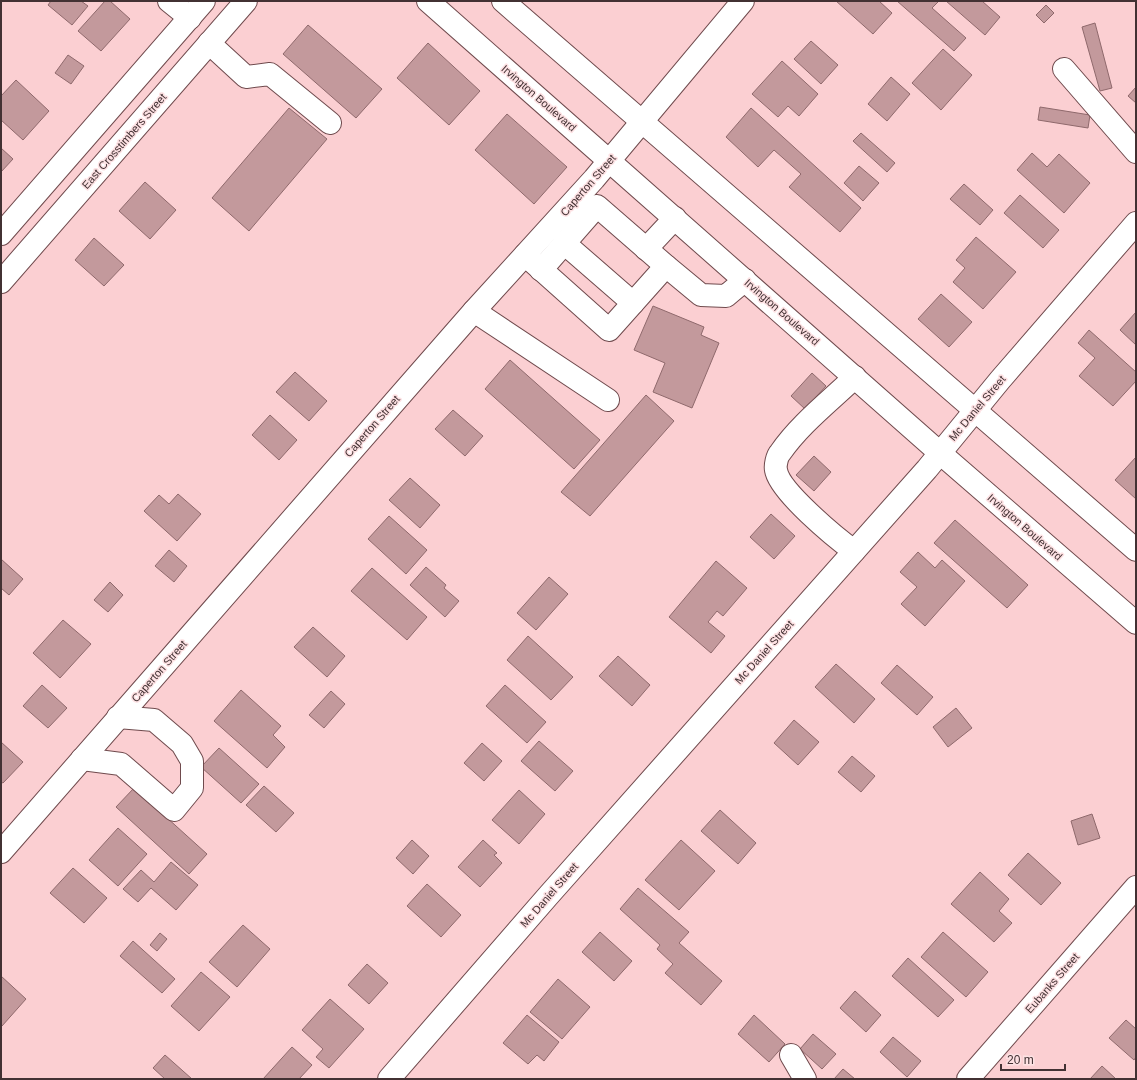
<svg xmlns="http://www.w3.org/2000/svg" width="1137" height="1080" font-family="Helvetica,sans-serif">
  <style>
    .building { fill: #c3999c; stroke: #8f696c }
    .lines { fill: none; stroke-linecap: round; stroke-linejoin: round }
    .minor-casing { stroke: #6f4a4d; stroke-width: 24 }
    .major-casing { stroke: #6f4a4d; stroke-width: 24 }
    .minor { stroke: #fff; stroke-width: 22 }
    .major { stroke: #fff; stroke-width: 22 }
    .labels { text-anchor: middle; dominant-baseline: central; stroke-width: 3; stroke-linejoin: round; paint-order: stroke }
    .street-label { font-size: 11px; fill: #423133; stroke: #fde1e3 }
  </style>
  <rect width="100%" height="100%" fill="#fbcfd2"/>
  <g class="building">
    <path d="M51,1H81L88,6L72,25L48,5Z"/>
    <path d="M105,1H110L130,19L101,51L78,31Z"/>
    <path d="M836,1H879L892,13L873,34Z"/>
    <path d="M897,1H939L932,8L966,38L954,51Z"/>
    <path d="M946,1H982L1000,17L985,35Z"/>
    <path d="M1046,5L1054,13L1044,23L1036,15Z"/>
    <path d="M1095,23L1112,88L1100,91L1082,27Z"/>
    <path d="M308,25L382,89L356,118L283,54Z"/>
    <path d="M811,41L838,65L821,84L794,59Z"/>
    <path d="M428,43L480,91L449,125L397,78Z"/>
    <path d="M943,49L972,75L941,110L912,83Z"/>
    <path d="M68,55L84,66L71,84L55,73Z"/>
    <path d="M782,61L818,94L799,116L788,106L778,117L752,94Z"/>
    <path d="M891,77L910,94L887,121L868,104Z"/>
    <path d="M16,80L49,111L23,140L1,120V96Z"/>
    <path d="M1136,87V103L1128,96Z"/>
    <path d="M1040,107L1090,115L1088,128L1038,120Z"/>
    <path d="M289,108L327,139L249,231L212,198Z"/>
    <path d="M751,108L861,208L840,232L789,187L801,174L774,150L758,167L726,137Z"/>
    <path d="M507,114L567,167L534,204L475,150Z"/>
    <path d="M861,133L895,163L887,172L853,141Z"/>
    <path d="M1,148L13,159L1,172Z"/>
    <path d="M1032,153L1047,167L1059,154L1090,183L1064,213L1017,170Z"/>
    <path d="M859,166L879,183L863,201L844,183Z"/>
    <path d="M145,182L176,210L150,239L119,211Z"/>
    <path d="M964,184L993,210L980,225L950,199Z"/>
    <path d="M1020,195L1059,230L1043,248L1004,213Z"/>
    <path d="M976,237L1016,272L983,309L953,282L965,268L956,260Z"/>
    <path d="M94,238L124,265L104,286L75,260Z"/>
    <path d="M941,294L972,322L949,347L918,319Z"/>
    <path d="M653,306L704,327L701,335L719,343L692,408L653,392L665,363L634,350Z"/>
    <path d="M1136,312V345L1120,330Z"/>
    <path d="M1089,330L1136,372V381L1113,406L1079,376L1095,358L1078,343Z"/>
    <path d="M510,360L600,440L574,469L485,389Z"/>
    <path d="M295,372L327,401L309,421L276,392Z"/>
    <path d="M812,373L826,386L805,409L791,396Z"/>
    <path d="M646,395L674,421L590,516L561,492Z"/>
    <path d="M453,410L483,436L465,456L435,429Z"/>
    <path d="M270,415L297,440L279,460L252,435Z"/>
    <path d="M814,456L831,472L814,491L796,475Z"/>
    <path d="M1136,457V499L1115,480Z"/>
    <path d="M410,478L440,505L420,528L389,500Z"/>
    <path d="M178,494L201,514L177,541L144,511L159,495L169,504Z"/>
    <path d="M771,514L795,536L774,559L750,537Z"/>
    <path d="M389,516L427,550L406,574L368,539Z"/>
    <path d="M955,520L1028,585L1007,608L934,543Z"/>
    <path d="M169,550L187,566L174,582L155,566Z"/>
    <path d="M918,552L935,568L942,560L965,581L925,626L901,604L917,587L900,572Z"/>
    <path d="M1,559L23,579L9,595L1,588Z"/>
    <path d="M716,561L747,588L723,616L717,611L708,622L725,636L711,653L669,617Z"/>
    <path d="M426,567L446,585L444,588L459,601L445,617L410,585Z"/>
    <path d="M372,568L427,617L407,640L351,591Z"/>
    <path d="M549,577L568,594L536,630L517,613Z"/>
    <path d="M110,582L123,595L108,612L94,600Z"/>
    <path d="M63,620L91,644L60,678L33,653Z"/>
    <path d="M313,627L345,656L327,677L294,647Z"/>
    <path d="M528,636L573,677L551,700L507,660Z"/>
    <path d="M618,656L650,685L632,706L599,676Z"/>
    <path d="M836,664L875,699L854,723L815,687Z"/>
    <path d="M897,665L933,697L917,715L881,683Z"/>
    <path d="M42,685L67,708L48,728L23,706Z"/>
    <path d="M505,685L546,722L527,743L486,706Z"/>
    <path d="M241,690L281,726L273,735L285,747L267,768L214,721Z"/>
    <path d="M331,691L345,704L324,728L309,715Z"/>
    <path d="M956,708L972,728L948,747L933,727Z"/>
    <path d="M794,720L819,742L798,765L774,743Z"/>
    <path d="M539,741L573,771L555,791L521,761Z"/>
    <path d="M1,742L23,762L3,783L1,782Z"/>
    <path d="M482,743L502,761L484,781L464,763Z"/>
    <path d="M219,748L259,784L241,803L201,767Z"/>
    <path d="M852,756L875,776L861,792L838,772Z"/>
    <path d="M264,786L294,813L276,832L246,805Z"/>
    <path d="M134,788L207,854L189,874L116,807Z"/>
    <path d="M519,790L545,814L519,844L492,820Z"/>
    <path d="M720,810L756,843L738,864L701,831Z"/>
    <path d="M1092,814L1100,838L1078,845L1071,821Z"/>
    <path d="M118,828L147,854L118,886L89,860Z"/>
    <path d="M412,840L429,856L413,874L396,858Z"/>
    <path d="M483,840L497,853L494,855L502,863L480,887L458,867Z"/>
    <path d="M681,840L715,871L679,910L645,880Z"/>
    <path d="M1028,853L1061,883L1041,905L1008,875Z"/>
    <path d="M171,862L198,885L176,910L151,888L138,902L123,889L141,870L154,882Z"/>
    <path d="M73,868L107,898L84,923L50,893Z"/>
    <path d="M980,872L1009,899L999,911L1012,923L994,942L951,904Z"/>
    <path d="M427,884L461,915L441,937L407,906Z"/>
    <path d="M638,888L689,932L679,943L722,981L701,1005L665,973L673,964L657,949L660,945L620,909Z"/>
    <path d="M243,925L270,949L237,987L209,962Z"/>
    <path d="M600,932L632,961L614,981L582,952Z"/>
    <path d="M943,932L988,972L966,997L921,957Z"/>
    <path d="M160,933L167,939L157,951L150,945Z"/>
    <path d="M133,941L175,979L162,993L120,956Z"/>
    <path d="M908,958L954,1000L938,1017L892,976Z"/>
    <path d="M367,964L388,983L369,1004L348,985Z"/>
    <path d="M201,972L230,997L199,1031L171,1006Z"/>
    <path d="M1,976L26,999L2,1026L1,1025Z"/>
    <path d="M558,979L590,1007L562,1039L530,1012Z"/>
    <path d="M855,991L881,1015L866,1032L840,1008Z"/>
    <path d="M330,999L364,1029L329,1068L316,1057L323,1049L302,1030Z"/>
    <path d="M527,1015L559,1042L544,1061L537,1055L528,1064L503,1043Z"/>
    <path d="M754,1015L785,1044L769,1062L738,1034Z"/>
    <path d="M1126,1020L1136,1029V1057L1134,1060L1109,1038Z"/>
    <path d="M813,1034L836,1054L822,1069L800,1049Z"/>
    <path d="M893,1037L921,1061L907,1077L880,1052Z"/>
    <path d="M292,1047L312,1065L299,1079H263Z"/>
    <path d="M165,1055L192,1079H165L153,1068Z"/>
    <path d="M1102,1066L1116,1079H1090Z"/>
    <path d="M843,1069L855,1079H834Z"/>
  </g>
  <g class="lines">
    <g class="minor-casing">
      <g id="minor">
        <path d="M169,1L190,18"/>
        <path d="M209,43L246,77L270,74L330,123"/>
        <path d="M1064,69L1136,152"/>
        <path d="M564,243L633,303"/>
        <path d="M646,249L675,218"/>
        <path d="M525,255L609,330L666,266L701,295L726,296L745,280"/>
        <path d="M541,270L597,206L666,266"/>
        <path d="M474,311L608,400"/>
        <path d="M854,551C836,538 779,491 776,470C775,466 777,456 780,453C800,424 830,401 855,377"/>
        <path d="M82,759L121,764L174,810L192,788V761L182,744L154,720L118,717"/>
        <path d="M1,852L474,311L594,179L743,1"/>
        <path d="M791,1055L805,1079"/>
        <path d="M389,1079L548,896L927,469L1000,380L1136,223"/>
        <path d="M968,1079L1136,887"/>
      </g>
    </g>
    <g class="major-casing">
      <g id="major">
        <path d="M428,1L940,453L1136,623"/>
        <path d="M503,1L1136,550"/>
        <path d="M1,234L204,1"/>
        <path d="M1,282L246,1"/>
      </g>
    </g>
    <use href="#minor" class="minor"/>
    <use href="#major" class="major"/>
  </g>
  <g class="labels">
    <g class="street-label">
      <text transform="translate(539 98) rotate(41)">Irvington Boulevard</text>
      <text transform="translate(124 141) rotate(-49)">East Crosstimbers Street</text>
      <text transform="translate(588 185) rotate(-49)">Caperton Street</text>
      <text transform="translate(782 312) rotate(41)">Irvington Boulevard</text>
      <text transform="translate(977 408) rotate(-50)">Mc Daniel Street</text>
      <text transform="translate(372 426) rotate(-49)">Caperton Street</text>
      <text transform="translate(1025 527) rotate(41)">Irvington Boulevard</text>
      <text transform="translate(764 652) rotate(-48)">Mc Daniel Street</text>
      <text transform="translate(159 671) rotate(-49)">Caperton Street</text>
      <text transform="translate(549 895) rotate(-49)">Mc Daniel Street</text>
      <text transform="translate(1052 983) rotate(-49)">Eubanks Street</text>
    </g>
  </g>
  <rect width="1137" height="1080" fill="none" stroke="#423133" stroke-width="4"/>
  <path d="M1001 1064v6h64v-6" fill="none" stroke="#423133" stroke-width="2"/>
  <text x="1007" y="1064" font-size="12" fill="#423133" stroke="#fde1e3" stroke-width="3" paint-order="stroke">20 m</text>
</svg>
